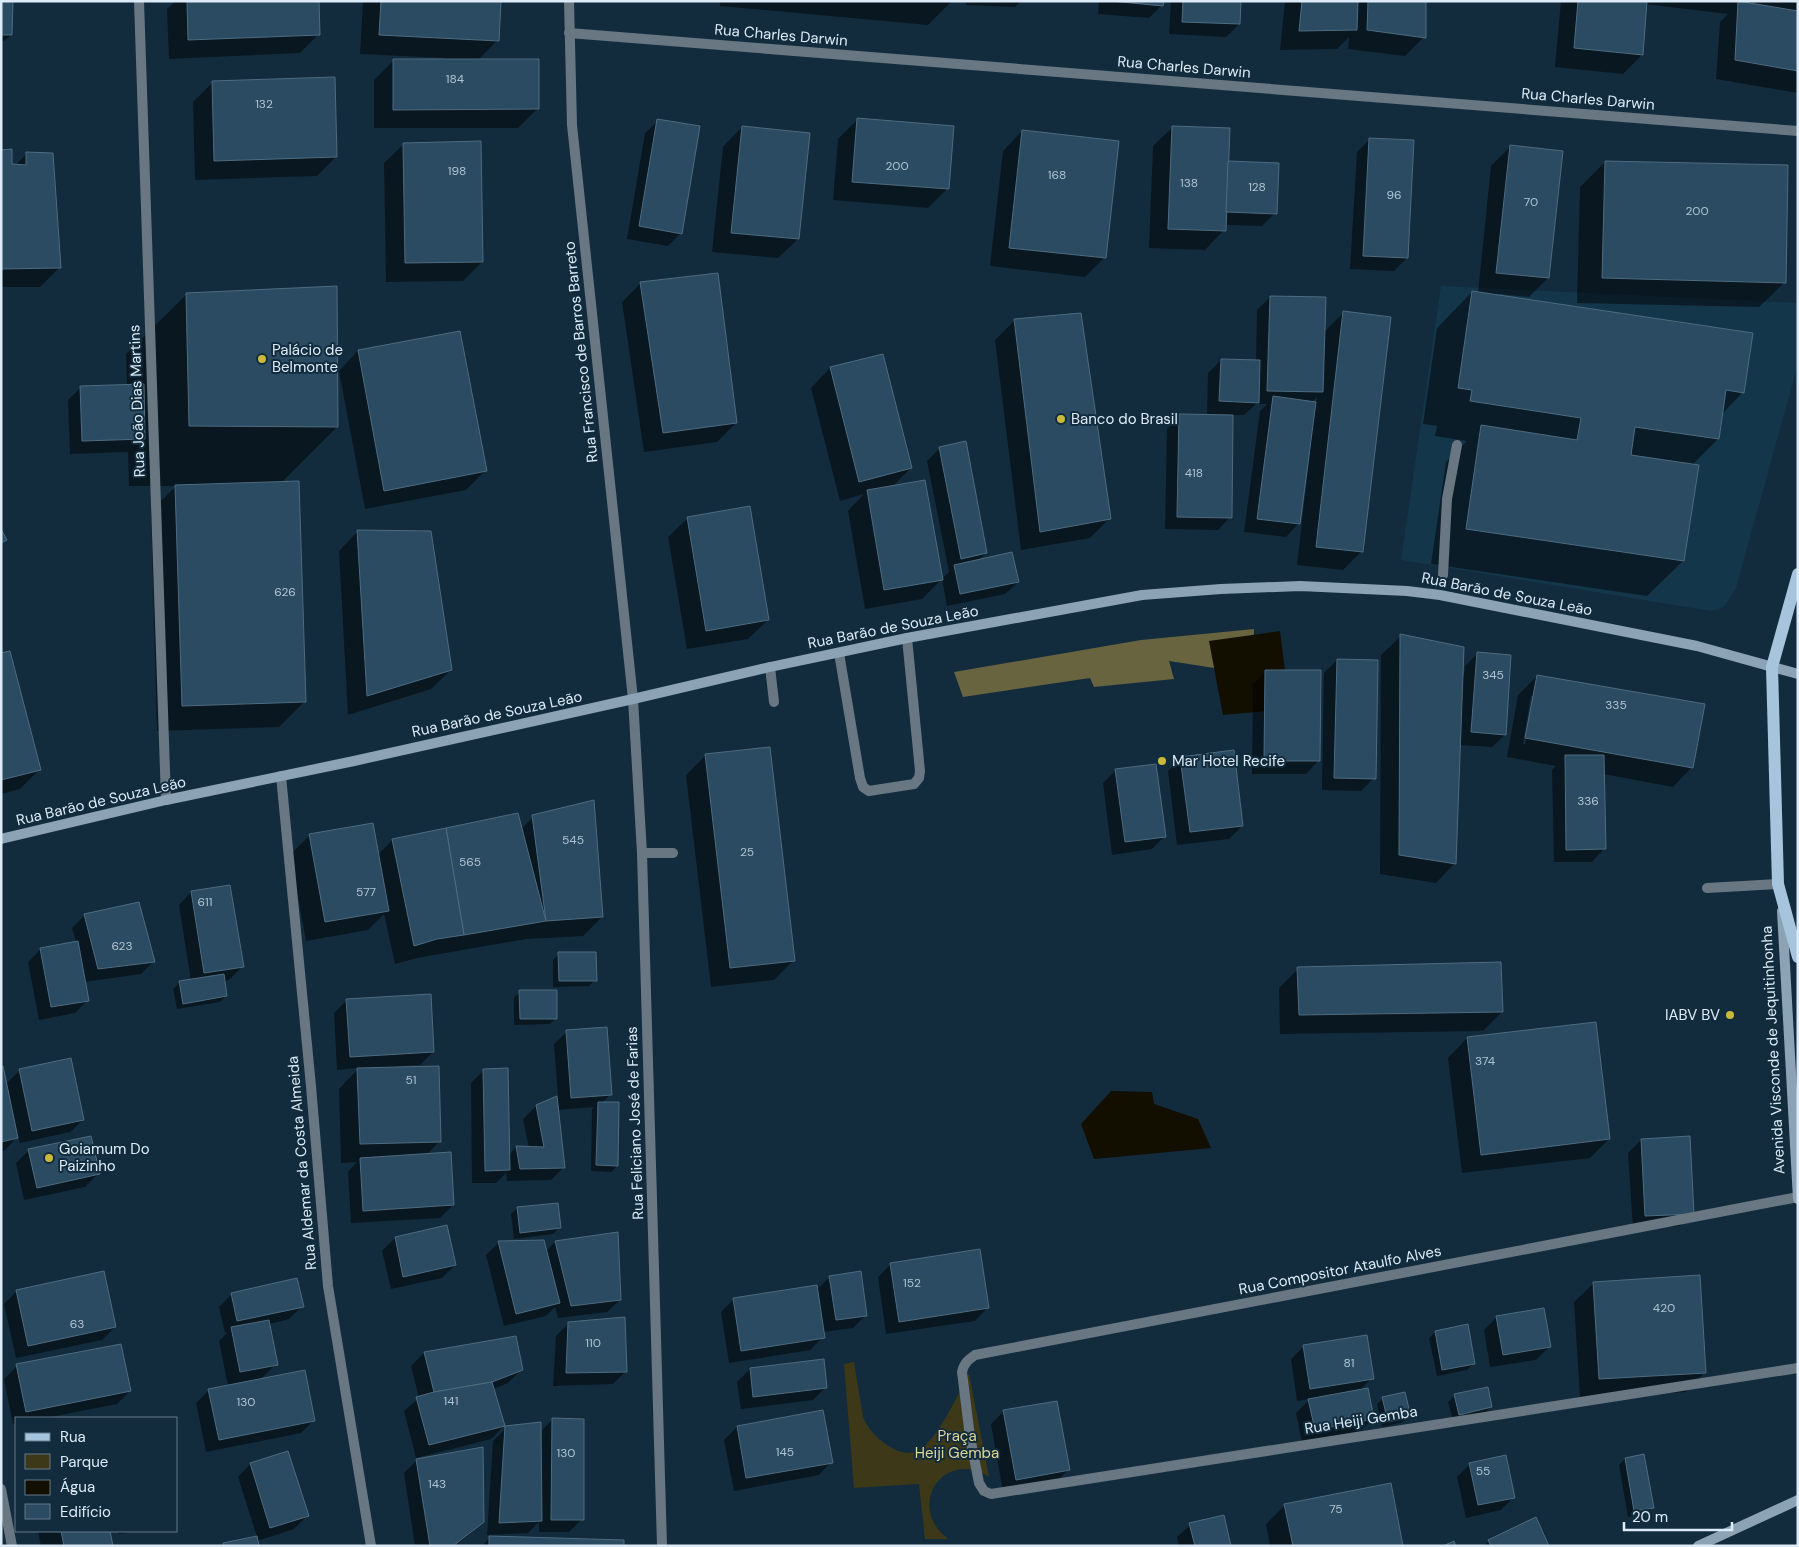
<svg xmlns="http://www.w3.org/2000/svg" width="1799" height="1547" font-family="'DM Sans',sans-serif">
  <style>
    .built { fill: #13364b }
    .green { fill: #3d3918 }
    .forest { fill: #68643f }
    .water { fill: #120e00 }
    .shadow { fill: #0007; fill-rule: evenodd }
    .building { fill: #2a4b62; stroke: #4f6b7f }
    .lines { fill: none; stroke-linecap: round; stroke-linejoin: round }
    .service { stroke: #687782; stroke-width: 10 }
    .minor { stroke: #687782; stroke-width: 10 }
    .secondary { stroke: #8ba3b4; stroke-width: 10 }
    .primary { stroke: #a6c5dc; stroke-width: 12 }
    .poi-dot { fill: #caba3a; stroke: #122c3e; stroke-width: 2 }
    .labels { text-anchor: middle; dominant-baseline: central; stroke-width: 4; stroke-linejoin: round; paint-order: stroke }
    .number-label { font-size: 12px; fill: #b0c3d2 }
    .street-label { font-size: 15px; fill: #dcebf7; stroke: #122c3e }
    .poi-label { font-size: 15px; fill: #dcebf7; stroke: #122c3e; text-anchor: start }
    .park-label { font-size: 15px; fill: #dfd796; stroke: #122c3e }
  </style>
  <rect width="100%" height="100%" fill="#122c3e"/>
  <path class="built" d="M1441,286L1798,303V364L1736,588L1724,607L1711,611L1401,560Z"/>
  <path class="green" d="M854,1362L863,1417C868,1430 879,1441 892,1448C899,1452 909,1455 917,1451C938,1441 957,1395 969,1374L989,1477C944,1448 905,1506 948,1539H925L919,1484L854,1488L844,1364Z"/>
  <path class="forest" d="M1254,629L1253,674L1169,661L1174,679L1094,687L1090,678L963,697L954,672L1141,640Z"/>
  <g class="water">
    <path d="M1280,631L1290,709L1223,715L1209,641Z"/>
    <path d="M1111,1091L1152,1092L1154,1104L1198,1119L1211,1148L1094,1159L1081,1124Z"/>
  </g>
  <g class="shadow">
    <path d="M1,1L11,35L4,41H1Z"/>
    <path d="M176,1H318L319,34L300,53L169,59L167,9Z"/>
    <path d="M363,1H500L498,40L478,60L538,108L518,128H374V80L393,61L445,60V58L360,54Z"/>
    <path d="M720,1H952L928,25L720,6Z"/>
    <path d="M966,1H1021L1015,7L966,5Z"/>
    <path d="M1099,1H1162V5L1149,18L1098,14Z"/>
    <path d="M1171,1H1240L1239,24L1226,37L1169,34Z"/>
    <path d="M1285,1H1425L1424,37L1405,56L1348,49L1349,37L1337,49L1280,50Z"/>
    <path d="M1561,1H1798V93L1716,79L1720,22L1728,14L1645,4L1642,55L1623,74L1555,67Z"/>
    <path d="M212,83L336,157L317,176L195,180L193,102Z"/>
    <path d="M858,119L947,189L928,208L833,200L838,139Z"/>
    <path d="M658,121L681,233L668,246L627,239L645,133Z"/>
    <path d="M742,127L798,239L778,258L712,252L723,147Z"/>
    <path d="M1173,127L1227,162L1275,213L1262,226L1224,225V230L1205,250L1149,248L1153,146Z"/>
    <path d="M1022,131L1104,258L1085,277L990,266L1003,151Z"/>
    <path d="M1370,139L1407,258L1394,271L1350,269L1357,152Z"/>
    <path d="M404,144L482,262L463,281L386,282L384,163Z"/>
    <path d="M1510,147L1548,278L1529,297L1499,294V296L1743,392L1722,414L1718,439L1692,465L1697,466L1683,561L1647,596L1431,564L1446,462L1467,441L1435,436L1437,426L1423,424L1437,328L1472,292L1478,293L1491,166Z"/>
    <path d="M1,151L11,165L15,166L27,153L59,268L40,287H1Z"/>
    <path d="M1605,162L1785,282L1759,307L1577,303L1580,187Z"/>
    <path d="M641,283L736,423L717,442L644,452L622,302Z"/>
    <path d="M187,294L337,427L281,483L304,702L279,727L157,731L151,511L176,486H129L128,452L70,454L68,400L80,388L127,386L126,354Z"/>
    <path d="M1270,297L1324,332L1344,312L1362,551L1343,570L1297,565L1310,452H1308L1298,524L1286,537L1244,532L1260,411L1267,404H1256L1244,415H1232L1230,517L1218,530L1165,529L1167,429L1180,416H1207L1208,373L1221,360L1256,361L1257,310ZM1317,397L1316,403H1311Z"/>
    <path d="M1015,320L1109,519L1090,538L1021,550L995,340Z"/>
    <path d="M358,351L485,471L466,490L365,509L339,371Z"/>
    <path d="M882,355L911,468L892,487L942,579L922,599L865,609L848,511L864,494L840,501L811,388L830,368Z"/>
    <path d="M940,448L986,553L978,561L1018,582L1005,594L947,606L942,579L949,572L927,461Z"/>
    <path d="M688,518L768,620L748,639L687,649L668,537Z"/>
    <path d="M358,531L451,670L431,689L348,715L339,551Z"/>
    <path d="M1401,636L1462,675H1464L1465,666L1478,653L1505,735L1492,747L1459,745L1455,863L1436,883L1380,874L1381,655Z"/>
    <path d="M1,655L39,770L20,789L1,794Z"/>
    <path d="M1337,660L1374,778L1361,791L1322,790L1324,673Z"/>
    <path d="M1266,671L1318,761L1306,774H1252L1253,684Z"/>
    <path d="M1537,676L1692,767L1673,787L1603,774L1604,849L1592,862H1554L1552,770L1556,766L1507,757L1518,695ZM1531,696H1534L1525,744H1523Z"/>
    <path d="M705,756L793,961L774,980L711,987L686,775Z"/>
    <path d="M1181,758L1242,826L1229,839L1177,845L1168,771Z"/>
    <path d="M1116,770L1165,836L1152,849L1112,855L1103,783Z"/>
    <path d="M533,817L602,917L583,936L526,939L417,958L395,964L384,914L368,930L306,941L290,855L310,835L378,855L392,840L521,829Z"/>
    <path d="M191,892L242,967L229,980L224,981L226,996L220,1002L177,1009L173,989L179,983L191,981L179,905Z"/>
    <path d="M85,915L154,961L141,974L84,982L88,1000L75,1013L39,1020L28,962L41,949L76,942L72,928Z"/>
    <path d="M559,954L595,980L589,986L553,987V960Z"/>
    <path d="M1298,969L1502,1012L1483,1031L1280,1034L1279,988Z"/>
    <path d="M520,992L556,1018L550,1024L514,1025V998Z"/>
    <path d="M347,1000L433,1052L420,1065L397,1066L440,1141L426,1155L453,1205L440,1218L351,1223L348,1172L357,1162L341,1163L339,1089L359,1068L337,1070L334,1013Z"/>
    <path d="M567,1032L611,1094L602,1103L617,1166L611,1172L591,1171L592,1109L594,1107L557,1110L564,1167L551,1180L507,1181L506,1173L496,1183H472L471,1083L484,1070L509,1155L516,1147L529,1148L523,1119L536,1106L558,1096L554,1044Z"/>
    <path d="M1467,1038L1609,1139L1590,1158L1462,1173L1448,1058Z"/>
    <path d="M1,1067L5,1085L20,1070L83,1120L70,1132L20,1143L18,1136L4,1151H1Z"/>
    <path d="M1641,1140L1693,1213L1680,1226L1633,1229L1628,1153Z"/>
    <path d="M29,1150L98,1174L85,1187L24,1200L16,1163Z"/>
    <path d="M517,1208L559,1228L553,1234L514,1239L511,1214Z"/>
    <path d="M446,1226L455,1265L442,1278L391,1289L382,1251L395,1238Z"/>
    <path d="M616,1233L620,1300L607,1312L558,1318L555,1307L546,1316L504,1326L486,1255L499,1242L546,1251L555,1242Z"/>
    <path d="M891,1264L987,1308L975,1321L886,1334L878,1277Z"/>
    <path d="M830,1277L866,1315L853,1328L823,1332V1337L810,1350L729,1363L721,1312L734,1299L816,1290Z"/>
    <path d="M1594,1283L1705,1372L1686,1392L1580,1398L1574,1302Z"/>
    <path d="M17,1291L115,1327L102,1340L16,1358L4,1304Z"/>
    <path d="M232,1294L302,1306L289,1319L269,1324L276,1364L260,1380L314,1420L301,1433L206,1452L196,1403L209,1390L228,1386L219,1341L228,1332L225,1333L219,1307Z"/>
    <path d="M1497,1317L1549,1347L1536,1360L1490,1367L1484,1330Z"/>
    <path d="M569,1323L626,1371L613,1384L553,1386L556,1336Z"/>
    <path d="M1435,1332L1473,1364L1467,1370L1437,1376L1429,1338Z"/>
    <path d="M515,1338L521,1370L508,1383L493,1389L504,1426L491,1439L416,1458L404,1411L419,1398L411,1366L424,1353Z"/>
    <path d="M1304,1346L1372,1378L1360,1390L1373,1419L1360,1431L1302,1442L1296,1413L1310,1399L1297,1401L1291,1359Z"/>
    <path d="M17,1366L130,1391L117,1404L45,1418H16V1424H13L4,1379Z"/>
    <path d="M750,1369L826,1387L813,1400L741,1409L737,1382Z"/>
    <path d="M1487,1388L1491,1407L1485,1413L1453,1420L1448,1402L1454,1396Z"/>
    <path d="M1383,1398L1409,1416L1403,1422L1382,1427L1377,1404Z"/>
    <path d="M1004,1411L1068,1470L1055,1483L1003,1492L991,1424Z"/>
    <path d="M822,1412L831,1462L819,1475L734,1491L724,1440L737,1427Z"/>
    <path d="M552,1420L582,1519L569,1532H539V1522L528,1533L487,1535L493,1441L506,1428L540,1432Z"/>
    <path d="M1625,1459L1652,1508L1646,1514L1628,1517L1619,1465Z"/>
    <path d="M417,1460L483,1521L470,1534L455,1546H415L404,1473Z"/>
    <path d="M250,1464L307,1516L294,1529L257,1541L258,1546H222L224,1544L257,1537L238,1477Z"/>
    <path d="M1470,1464L1514,1497L1501,1510L1466,1518L1457,1477Z"/>
    <path d="M1285,1505L1402,1546H1270L1266,1524Z"/>
    <path d="M1190,1525L1230,1546H1179L1177,1537Z"/>
    <path d="M38,1531H109L112,1546H41Z"/>
    <path d="M118,1531H137L119,1534Z"/>
    <path d="M490,1537L623,1546H482Z"/>
    <path d="M1489,1541L1548,1546H1483Z"/>
  </g>
  <g class="building">
    <path d="M1,1H13L12,35H1Z"/>
    <path d="M187,1H319L320,35L188,40Z"/>
    <path d="M381,1H501L499,41L379,35Z"/>
    <path d="M1111,1H1164L1163,6Z"/>
    <path d="M1183,1H1241L1240,24L1182,22Z"/>
    <path d="M1302,1H1358L1357,30L1299,31Z"/>
    <path d="M1368,1H1426V38L1367,30Z"/>
    <path d="M1578,1H1647L1643,55L1574,48Z"/>
    <path d="M1738,1L1798,11V71L1735,60Z"/>
    <path d="M393,59H539V109L393,110Z"/>
    <path d="M335,77L337,157L214,161L212,81Z"/>
    <path d="M857,118L954,126L949,189L852,182Z"/>
    <path d="M657,119L700,126L682,234L639,226Z"/>
    <path d="M742,126L810,133L799,239L731,233Z"/>
    <path d="M1172,126L1230,128L1226,231L1168,229Z"/>
    <path d="M1022,130L1119,141L1106,258L1009,248Z"/>
    <path d="M1369,138L1414,140L1408,258L1363,256Z"/>
    <path d="M481,141L483,262L405,263L403,143Z"/>
    <path d="M1510,145L1563,151L1549,278L1496,273Z"/>
    <path d="M12,149V164L26,165V152L53,153L61,268L1,269V150Z"/>
    <path d="M1228,161L1279,163L1277,214L1226,212Z"/>
    <path d="M1605,161L1788,165L1786,283L1602,278Z"/>
    <path d="M718,273L737,423L663,433L640,282Z"/>
    <path d="M337,286L338,427L189,426L186,293Z"/>
    <path d="M1472,291L1753,333L1744,393L1726,390L1719,439L1635,427L1631,455L1699,465L1684,561L1466,529L1481,425L1577,440L1581,418L1470,401L1472,390L1458,388Z"/>
    <path d="M1270,296L1326,297L1323,392L1267,391Z"/>
    <path d="M1343,311L1391,317L1363,552L1316,547Z"/>
    <path d="M1081,313L1111,519L1040,532L1014,319Z"/>
    <path d="M460,331L487,471L384,491L358,350Z"/>
    <path d="M883,354L912,468L859,482L830,367Z"/>
    <path d="M1221,359L1260,360L1259,403L1219,401Z"/>
    <path d="M144,384L145,439L82,441L80,386Z"/>
    <path d="M1273,396L1316,402L1300,524L1257,519Z"/>
    <path d="M1179,414L1233,415L1232,518L1177,517Z"/>
    <path d="M966,441L987,553L961,559L939,447Z"/>
    <path d="M925,480L943,580L884,590L867,490Z"/>
    <path d="M299,481L306,702L182,706L175,485Z"/>
    <path d="M750,506L769,620L706,631L687,517Z"/>
    <path d="M1,529L7,540L1,543Z"/>
    <path d="M357,530L431,531L452,670L367,696Z"/>
    <path d="M1012,552L1019,582L960,594L954,565Z"/>
    <path d="M1400,634L1464,647L1456,864L1399,855Z"/>
    <path d="M10,651L41,770L1,780V653Z"/>
    <path d="M1477,652L1511,655L1506,735L1471,732Z"/>
    <path d="M1337,659L1378,660L1376,779L1334,778Z"/>
    <path d="M1265,670H1321L1320,761H1264Z"/>
    <path d="M1537,675L1705,704L1693,768L1525,738Z"/>
    <path d="M770,747L795,961L730,968L705,754Z"/>
    <path d="M1234,750L1243,826L1190,832L1180,757Z"/>
    <path d="M1565,755H1604L1606,849L1566,850Z"/>
    <path d="M1156,764L1166,837L1125,842L1115,769Z"/>
    <path d="M594,800L603,917L546,921L532,815Z"/>
    <path d="M518,813L546,921L464,935L446,828Z"/>
    <path d="M373,823L389,911L325,922L309,834Z"/>
    <path d="M446,828L464,935L437,939L414,946L392,839Z"/>
    <path d="M230,885L244,967L204,973L191,891Z"/>
    <path d="M139,902L155,962L98,969L84,914Z"/>
    <path d="M78,941L89,1001L51,1007L40,948Z"/>
    <path d="M558,952H596L597,981H559Z"/>
    <path d="M1501,962L1503,1012L1299,1015L1297,967Z"/>
    <path d="M224,974L227,996L183,1004L179,981Z"/>
    <path d="M519,990H557V1019H520Z"/>
    <path d="M431,994L434,1052L350,1057L346,999Z"/>
    <path d="M1596,1022L1610,1139L1481,1155L1467,1037Z"/>
    <path d="M607,1027L612,1095L571,1098L566,1030Z"/>
    <path d="M71,1058L84,1120L32,1131L19,1069Z"/>
    <path d="M1,1066H3L18,1138L1,1142Z"/>
    <path d="M439,1066L441,1142L360,1144L357,1068Z"/>
    <path d="M508,1068L510,1170L485,1171L483,1069Z"/>
    <path d="M557,1096L565,1168L520,1169L516,1146L544,1147L536,1105Z"/>
    <path d="M598,1102H619L618,1166L596,1165Z"/>
    <path d="M91,1136L100,1174L37,1188L28,1149Z"/>
    <path d="M1690,1136L1694,1214L1645,1216L1641,1139Z"/>
    <path d="M451,1152L454,1205L363,1211L360,1158Z"/>
    <path d="M558,1203L561,1228L520,1233L517,1207Z"/>
    <path d="M447,1225L456,1265L403,1277L395,1237Z"/>
    <path d="M618,1232L621,1300L571,1306L555,1241Z"/>
    <path d="M544,1240L560,1303L516,1314L498,1241Z"/>
    <path d="M980,1249L989,1308L899,1322L890,1263Z"/>
    <path d="M104,1271L116,1327L28,1346L16,1290Z"/>
    <path d="M861,1271L867,1316L836,1320L829,1276Z"/>
    <path d="M1700,1275L1706,1373L1599,1379L1593,1282Z"/>
    <path d="M297,1278L304,1307L237,1321L231,1293Z"/>
    <path d="M817,1285L825,1338L741,1351L733,1298Z"/>
    <path d="M1544,1308L1551,1347L1503,1355L1496,1316Z"/>
    <path d="M625,1317L627,1372L566,1373L568,1322Z"/>
    <path d="M269,1320L278,1365L240,1372L231,1327Z"/>
    <path d="M1468,1324L1475,1364L1442,1370L1435,1331Z"/>
    <path d="M1367,1335L1374,1379L1310,1389L1303,1345Z"/>
    <path d="M516,1336L523,1370L492,1382L434,1392L424,1352Z"/>
    <path d="M121,1344L131,1391L26,1412L16,1364Z"/>
    <path d="M824,1359L827,1388L753,1397L750,1368Z"/>
    <path d="M305,1370L315,1421L219,1440L208,1389Z"/>
    <path d="M492,1382L505,1426L429,1445L416,1397L434,1392Z"/>
    <path d="M1488,1387L1492,1407L1459,1415L1454,1394Z"/>
    <path d="M1368,1388L1374,1419L1315,1430L1308,1399Z"/>
    <path d="M1405,1392L1411,1417L1388,1422L1382,1397Z"/>
    <path d="M1057,1401L1070,1470L1016,1480L1003,1410Z"/>
    <path d="M823,1410L833,1463L746,1478L737,1426Z"/>
    <path d="M552,1418L584,1419V1520H551Z"/>
    <path d="M541,1422L542,1521L499,1523L505,1426Z"/>
    <path d="M483,1447L484,1522L453,1546H430L416,1459Z"/>
    <path d="M288,1451L309,1516L270,1528L250,1463Z"/>
    <path d="M1644,1454L1654,1508L1634,1511L1625,1458Z"/>
    <path d="M1506,1455L1515,1498L1478,1505L1469,1463Z"/>
    <path d="M1391,1483L1403,1546H1293L1284,1504Z"/>
    <path d="M1224,1515L1231,1546H1195L1189,1523Z"/>
    <path d="M1536,1517L1549,1546H1491L1488,1540Z"/>
    <path d="M61,1531H110L113,1546H64Z"/>
    <path d="M257,1536L259,1546H224L223,1543Z"/>
    <path d="M489,1536L624,1540V1546H489Z"/>
    <path d="M1454,1541L1456,1546H1443Z"/>
  </g>
  <g class="lines">
    <g class="service">
      <path d="M1443,575L1447,499L1457,445"/>
      <path d="M839,653L860,778L863,787L869,791L914,784L919,778L920,771L907,638"/>
      <path d="M770,667L774,702"/>
      <path d="M642,853H673"/>
      <path d="M1707,888L1778,884"/>
    </g>
    <g class="minor">
      <path d="M139,1L166,800"/>
      <path d="M569,1L572,125L633,699L642,853L662,1546"/>
      <path d="M569,33L1798,131"/>
      <path d="M281,776L311,1086L328,1286L371,1546"/>
      <path d="M1798,1197L975,1355C968,1360 964,1363 962,1372L970,1437L979,1483L984,1491L991,1494L1798,1368"/>
      <path d="M1,1489L12,1546"/>
    </g>
    <g class="secondary">
      <path d="M1,839L166,800L354,761L633,699L770,667L907,638L1142,595L1221,589L1300,586L1407,591L1440,595L1697,646L1798,674"/>
      <path d="M1782,911L1798,1199"/>
      <path d="M1698,1546L1798,1500"/>
    </g>
    <path class="primary" d="M1798,574L1772,667L1778,884L1798,957"/>
  </g>
  <g class="poi-dot">
    <circle cx="262" cy="359" r="5"/>
    <circle cx="1061" cy="419" r="5"/>
    <circle cx="1162" cy="761" r="5"/>
    <circle cx="1730" cy="1015" r="5"/>
    <circle cx="49" cy="1158" r="5"/>
  </g>
  <g class="labels">
    <g class="number-label">
      <text x="455" y="79">184</text>
      <text x="264" y="104">132</text>
      <text x="897" y="166">200</text>
      <text x="457" y="171">198</text>
      <text x="1057" y="175">168</text>
      <text x="1189" y="183">138</text>
      <text x="1257" y="187">128</text>
      <text x="1394" y="195">96</text>
      <text x="1531" y="202">70</text>
      <text x="1697" y="211">200</text>
      <text x="1194" y="473">418</text>
      <text x="285" y="592">626</text>
      <text x="1493" y="675">345</text>
      <text x="1616" y="705">335</text>
      <text x="1588" y="801">336</text>
      <text x="573" y="840">545</text>
      <text x="747" y="852">25</text>
      <text x="470" y="862">565</text>
      <text x="366" y="892">577</text>
      <text x="205" y="902">611</text>
      <text x="122" y="946">623</text>
      <text x="1485" y="1061">374</text>
      <text x="411" y="1080">51</text>
      <text x="912" y="1283">152</text>
      <text x="1664" y="1308">420</text>
      <text x="77" y="1324">63</text>
      <text x="593" y="1343">110</text>
      <text x="1349" y="1363">81</text>
      <text x="451" y="1401">141</text>
      <text x="246" y="1402">130</text>
      <text x="785" y="1452">145</text>
      <text x="566" y="1453">130</text>
      <text x="1483" y="1471">55</text>
      <text x="437" y="1484">143</text>
      <text x="1336" y="1509">75</text>
    </g>
    <g class="street-label">
      <text transform="translate(781 35) rotate(5)">Rua Charles Darwin</text>
      <text transform="translate(1184 67) rotate(5)">Rua Charles Darwin</text>
      <text transform="translate(1588 99) rotate(5)">Rua Charles Darwin</text>
      <text transform="translate(581 352) rotate(-96)">Rua Francisco de Barros Barreto</text>
      <text transform="translate(137 401) rotate(-92)">Rua João Dias Martins</text>
      <text transform="translate(1507 594) rotate(11)">Rua Barão de Souza Leão</text>
      <text transform="translate(893 627) rotate(-11)">Rua Barão de Souza Leão</text>
      <text transform="translate(497 714) rotate(-12)">Rua Barão de Souza Leão</text>
      <text transform="translate(101 801) rotate(-13)">Rua Barão de Souza Leão</text>
      <text transform="translate(1773 1050) rotate(-93)">Avenida Visconde de Jequitinhonha</text>
      <text transform="translate(635 1123) rotate(-92)">Rua Feliciano José de Farias</text>
      <text transform="translate(302 1163) rotate(-95)">Rua Aldemar da Costa Almeida</text>
      <text transform="translate(1340 1270) rotate(-11)">Rua Compositor Ataulfo Alves</text>
      <text transform="translate(1361 1420) rotate(-9)">Rua Heiji Gemba</text>
    </g>
    <g class="poi-label">
      <text x="272" y="350">Palácio de<tspan x="272" dy="17">Belmonte</tspan></text>
      <text x="1071" y="419">Banco do Brasil</text>
      <text x="1172" y="761">Mar Hotel Recife</text>
      <text x="1720" y="1015" text-anchor="end">IABV BV</text>
      <text x="59" y="1149">Goiamum Do<tspan x="59" dy="17">Paizinho</tspan></text>
    </g>
    <g class="park-label">
      <text x="957" y="1436">Praça<tspan x="957" dy="17">Heiji Gemba</tspan></text>
    </g>
  </g>
  <rect width="1799" height="1547" fill="none" stroke="#dcebf7" stroke-width="5"/>
  <rect x="15" y="1417" width="162" height="115" fill="#122c3e" stroke="#637888"/>
  <rect x="25" y="1433" width="25" height="8" fill="#a6c5dc" stroke="#637888"/>
  <text x="60" y="1442" font-size="15" fill="#dcebf7">Rua</text>
  <rect x="25" y="1454" width="25" height="15" fill="#3d3918" stroke="#637888"/>
  <text x="60" y="1467" font-size="15" fill="#dcebf7">Parque</text>
  <rect x="25" y="1480" width="25" height="15" fill="#120e00" stroke="#637888"/>
  <text x="60" y="1492" font-size="15" fill="#dcebf7">Água</text>
  <rect x="25" y="1504" width="25" height="15" fill="#2a4b62" stroke="#637888"/>
  <text x="60" y="1517" font-size="15" fill="#dcebf7">Edifício</text>
  <path d="M1624 1522v8h108v-8" fill="none" stroke="#dcebf7" stroke-width="2.5"/>
  <text x="1632" y="1522" font-size="15" fill="#dcebf7" stroke="#122c3e" stroke-width="4" paint-order="stroke">20 m</text>
</svg>
